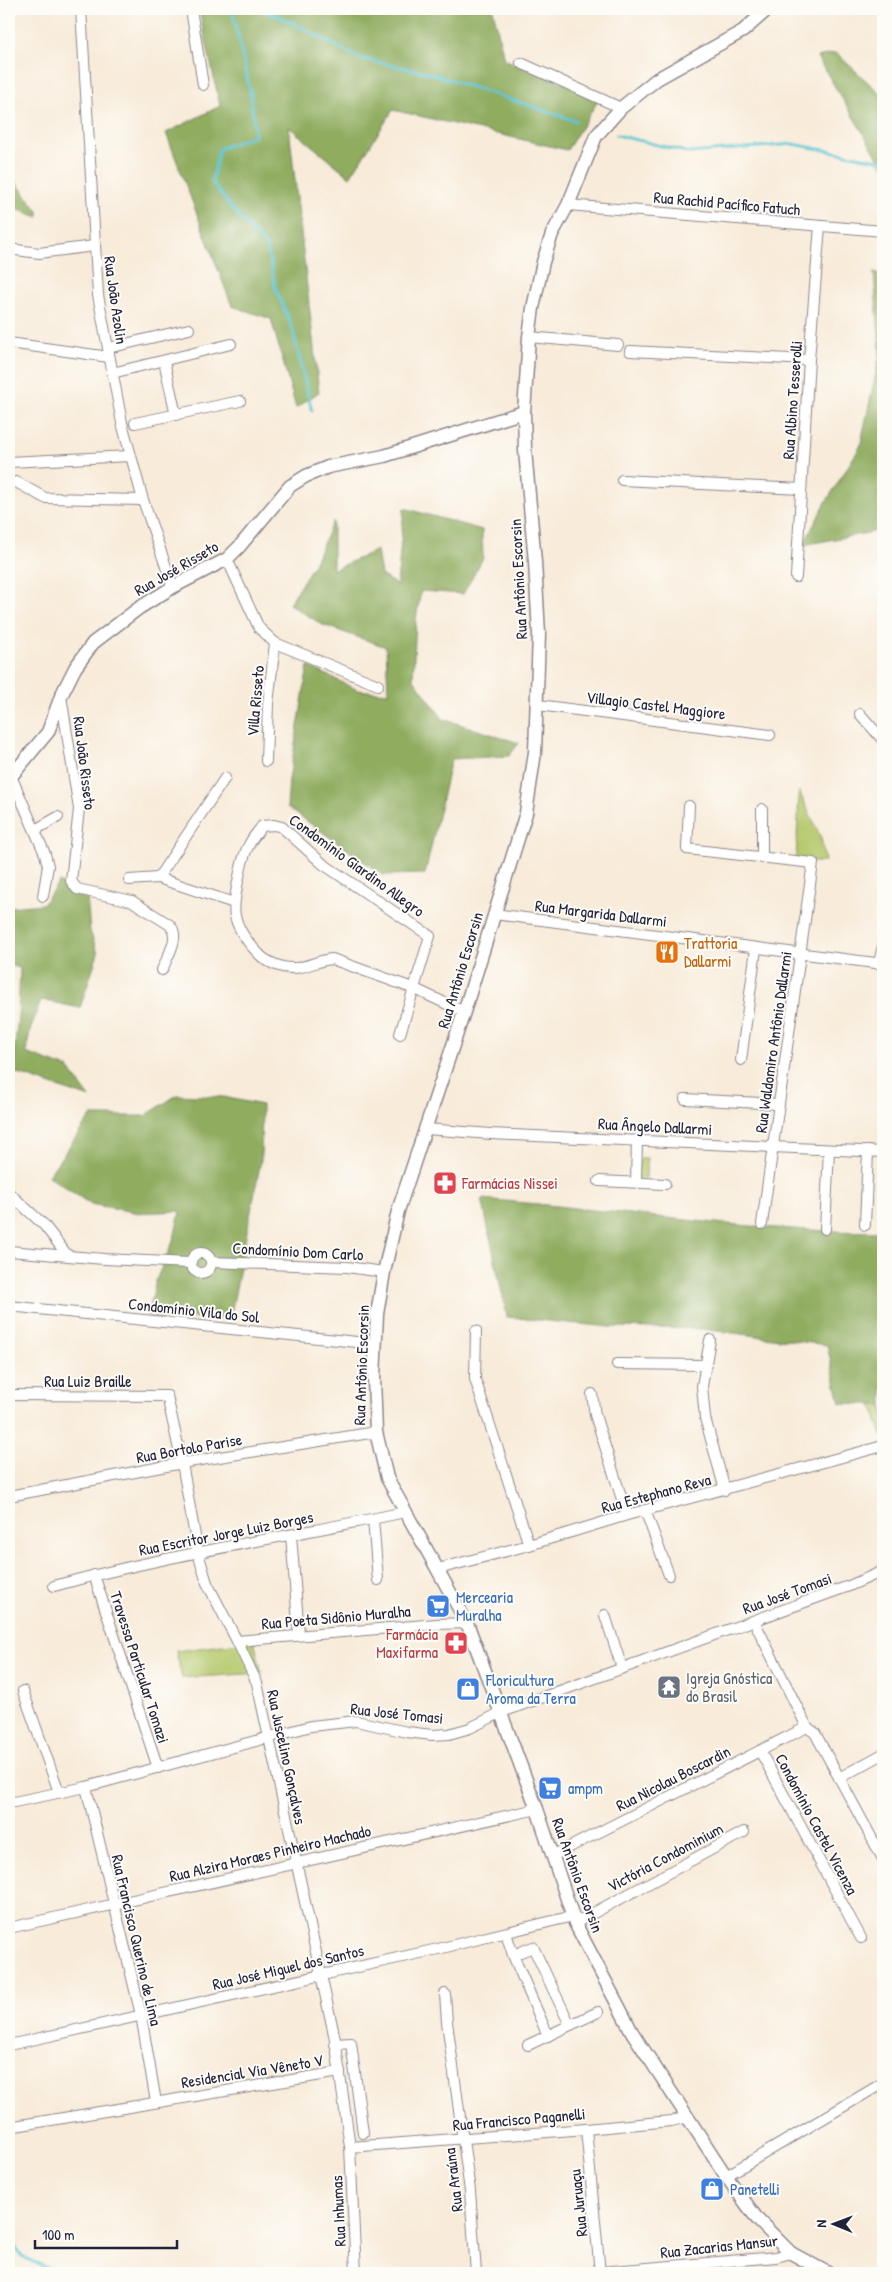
<svg xmlns="http://www.w3.org/2000/svg" width="892" height="2282" font-family="'Patrick Hand',sans-serif">
  <style>
    .green { fill: #b4c76b; stroke: #6b7453 }
    .forest { fill: #8fac5f; stroke: #58674d }
    .lines { fill: none; stroke-linecap: round; stroke-linejoin: round }
    .stream { stroke: #58c4d0; stroke-width: 3 }
    .minor-casing { stroke: #8d868a; stroke-width: 12 }
    .major-casing { stroke: #8d868a; stroke-width: 15 }
    .minor { stroke: #fff; stroke-width: 10 }
    .major { stroke: #fff; stroke-width: 12 }
    .labels { text-anchor: middle; dominant-baseline: central; stroke-width: 4; stroke-linejoin: round; paint-order: stroke }
    .street-label { font-size: 16px; fill: #22223b; stroke: #fdfcf7 }
    .food-label { font-size: 16px; fill: #c56008; stroke: #fdfcf7; text-anchor: start }
    .health-label { font-size: 16px; fill: #be3a42; stroke: #fdfcf7; text-anchor: start }
    .shop-label { font-size: 16px; fill: #366cbe; stroke: #fdfcf7; text-anchor: start }
    .worship-label { font-size: 16px; fill: #5b616d; stroke: #fdfcf7; text-anchor: start }
  </style>
  <rect width="100%" height="100%" fill="#fdfcf7"/>
  <filter id="ink" filterUnits="userSpaceOnUse"><feTurbulence type="fractalNoise" baseFrequency=".02" numOctaves="2"/><feDisplacementMap in="SourceGraphic" scale="10" xChannelSelector="R" yChannelSelector="G"/><feConvolveMatrix kernelMatrix="1 2 1 2 8 2 1 2 1" color-interpolation-filters="sRGB"/></filter>
  <filter id="wash" filterUnits="userSpaceOnUse"><feTurbulence type="fractalNoise" baseFrequency=".0096" numOctaves="4" result="noise"/><feDisplacementMap in="SourceGraphic" scale="20" xChannelSelector="R" yChannelSelector="G"/><feGaussianBlur stdDeviation="1.12" result="paint"/><feColorMatrix in="noise" values="0 0 0 0 0 0 0 0 0 0 0 0 0 0 0 0 0 1.4 0 .05"/><feComposite in="paint" operator="in"/></filter>
  <g filter="url(#wash)">
    <rect width="100%" height="100%" fill="#f8ebd9"/>
    <g class="green">
      <path d="M799,791L821,838L825,862H796Z"/>
      <path d="M643,1158H647L646,1178H635L640,1160Z"/>
      <path d="M872,1405H883V1435L882,1436Z"/>
      <path d="M254,1641L262,1673L182,1678L176,1651Z"/>
    </g>
    <g class="forest">
      <path d="M199,9H493L504,59L600,98L567,150L393,110L350,177L289,127L319,392L296,408L271,319L232,306L166,133L220,106Z"/>
      <path d="M836,53L883,96V166L817,57Z"/>
      <path d="M9,173L38,211L39,217L9,207Z"/>
      <path d="M874,272L883,275V449L880,453L883,458V530L803,545L826,502L860,447L880,354Z"/>
      <path d="M404,508L482,530L483,558L463,594L421,591L416,619L413,678L443,719L519,743L509,756L451,759L425,874L383,875L287,807L289,780L308,666L358,690L388,693L386,647L323,625L289,604L315,562L333,521V570L377,550L381,575L397,585Z"/>
      <path d="M59,882L87,896L90,931L98,953L80,1008L41,1000L30,1031L26,1053L68,1068L90,1098L10,1071L9,1073V1052L14,1054L18,1017L20,968L9,965V907L43,904Z"/>
      <path d="M177,1095L224,1097L262,1105L261,1160L230,1319L148,1316L156,1280L174,1239L180,1211L139,1213L90,1204L48,1176L91,1116H145Z"/>
      <path d="M482,1199C615,1210 749,1232 883,1232V1405L840,1403L827,1345L702,1329L610,1327L507,1317Z"/>
    </g>
    <g class="lines">
      <g class="stream">
        <path d="M232,9L251,95L255,135L219,149L212,182L233,210L267,247L276,290L292,327L312,411"/>
        <path d="M258,9L285,19L359,58L432,74L576,121"/>
        <path d="M617,135L690,153L793,144L883,161"/>
        <path d="M9,2237L22,2257L59,2273"/>
      </g>
    </g>
  </g>
  <g filter="url(#ink)">
    <g class="lines">
      <g class="minor-casing">
        <g id="minor">
          <path d="M81,9L98,295L122,423L143,500L173,587"/>
          <path d="M191,9L203,85"/>
          <path d="M521,63L621,108"/>
          <path d="M568,205L883,231"/>
          <path d="M9,249L39,253L94,246"/>
          <path d="M529,337L618,345"/>
          <path d="M9,343L109,357"/>
          <path d="M108,348L189,329"/>
          <path d="M630,351L809,360"/>
          <path d="M164,361L176,415"/>
          <path d="M112,373L231,344"/>
          <path d="M135,423L240,401"/>
          <path d="M9,462L130,456"/>
          <path d="M622,480L801,489"/>
          <path d="M16,482L45,498L143,500"/>
          <path d="M227,559L259,628L275,643L268,704L266,761"/>
          <path d="M796,577L809,360L820,226"/>
          <path d="M275,643L378,685"/>
          <path d="M61,696L79,809L71,881L77,889L132,901L170,925C181,937 167,957 162,970"/>
          <path d="M538,705L770,735"/>
          <path d="M860,714L883,740"/>
          <path d="M11,776L45,854L48,866L43,896"/>
          <path d="M689,806L687,849L813,863L762,1224"/>
          <path d="M762,809V858"/>
          <path d="M35,830L58,817"/>
          <path d="M158,878L225,778"/>
          <path d="M129,880L158,878L234,903"/>
          <path d="M494,914L883,964"/>
          <path d="M879,963L883,946"/>
          <path d="M400,1034L430,936L323,864L282,827L274,825L262,826C258,832 252,838 249,845C242,856 232,904 235,916C238,929 248,943 257,952C265,962 282,969 295,968C307,967 319,960 332,959L415,989L464,1012"/>
          <path d="M741,1060L756,949"/>
          <path d="M685,1099L779,1104"/>
          <path d="M426,1129L491,1134L883,1152"/>
          <path d="M599,1181L665,1184"/>
          <path d="M636,1182L637,1140"/>
          <path d="M9,1193L44,1225L68,1256"/>
          <path d="M865,1225L868,1151"/>
          <path d="M825,1229L829,1150"/>
          <path d="M9,1251L104,1259L190,1263"/>
          <circle cx="201" cy="1263" r="10"/>
          <path d="M211,1262L347,1267L384,1272"/>
          <path d="M9,1306L376,1344"/>
          <path d="M476,1331L475,1379L529,1545"/>
          <path d="M710,1340L702,1386L705,1418L725,1490"/>
          <path d="M617,1364L705,1365"/>
          <path d="M592,1394L595,1415L627,1515"/>
          <path d="M9,1395L167,1396L182,1463L198,1553L207,1583L237,1641L257,1683L335,2039L350,2147L356,2273"/>
          <path d="M9,1496L182,1463L376,1432"/>
          <path d="M645,1510L669,1575"/>
          <path d="M373,1519L378,1580"/>
          <path d="M291,1535L299,1635"/>
          <path d="M438,1569L529,1545L627,1515L883,1446"/>
          <path d="M94,1575L158,1768"/>
          <path d="M54,1586C169,1554 288,1537 405,1512"/>
          <path d="M605,1615L622,1668"/>
          <path d="M754,1621L807,1727L815,1733L883,1859"/>
          <path d="M237,1641L437,1624L467,1623"/>
          <path d="M23,1691L59,1792"/>
          <path d="M760,1751L861,1938"/>
          <path d="M839,1778L883,1754"/>
          <path d="M86,1787L141,2015L156,2102"/>
          <path d="M9,1803L86,1787L311,1726L356,1721L407,1732L432,1735L449,1734L470,1728L502,1712L849,1586L883,1571"/>
          <path d="M552,1856L807,1727"/>
          <path d="M575,1923L744,1832"/>
          <path d="M9,1928L537,1809"/>
          <path d="M506,1933L513,1955L548,2036"/>
          <path d="M513,1955L533,1947L570,2025"/>
          <path d="M445,1994L447,2022L470,2191L476,2273"/>
          <path d="M335,2044L351,2043L363,2133"/>
          <path d="M9,2045L438,1949L573,1916"/>
          <path d="M528,2045L598,2012"/>
          <path d="M9,2127L340,2072"/>
          <path d="M586,2129L600,2273"/>
          <path d="M350,2147L586,2129L671,2121L689,2117"/>
          <path d="M726,2176L883,2083"/>
          <path d="M589,2273L776,2257L791,2253"/>
        </g>
      </g>
      <g class="major-casing">
        <g id="major">
          <path d="M768,9L743,31L657,79L621,108L596,136L568,205L552,234L543,262L533,308L529,337L524,412L525,450L535,562L539,634L535,752L526,813L464,1012L398,1211L384,1272L377,1314L374,1378L376,1432L387,1478L467,1623L537,1809L575,1923L632,2032L726,2176L758,2220L791,2253L828,2273"/>
          <path d="M9,779L48,732L61,696L75,668L93,643L139,608L173,587L227,559L239,547L290,486L306,476L328,467L384,456L524,412"/>
        </g>
      </g>
      <use href="#minor" class="minor"/>
      <use href="#major" class="major"/>
    </g>
  </g>
  <defs>
    <g id="restaurant-square" transform="scale(1.25)"><rect x="-9" y="-9" width="18" height="18" rx="4" fill="#e8710a" stroke="#fdfcf7"/><path d="M-5-6h1v4h1v-4h1v4h1v-4h1v5L-1.5 .5V6h-2V.5L-5-1ZM5-6V6H3V1.5H1.5Q1.5-4 5-6Z" fill="#fff"/></g>
    <g id="pharmacy-square" transform="scale(1.25)"><rect x="-9" y="-9" width="18" height="18" rx="4" fill="#e0444e" stroke="#fdfcf7"/><path d="M-2-6h4v4h4v4h-4v4h-4v-4h-4v-4h4Z" fill="#fff"/></g>
    <g id="supermarket-square" transform="scale(1.25)"><rect x="-9" y="-9" width="18" height="18" rx="4" fill="#3f7fe0" stroke="#fdfcf7"/><path d="M-6-5.5h2.5l.6 2H6L4.5 2H-2.5L-4.4-4H-6ZM-1.5 3.2a1.3 1.3 0 1 0 .1 0ZM3 3.2a1.3 1.3 0 1 0 .1 0Z" fill="#fff"/></g>
    <g id="temple-square" transform="scale(1.25)"><rect x="-9" y="-9" width="18" height="18" rx="4" fill="#6b7280" stroke="#fdfcf7"/><path d="M0-6L5-2H3V0L6.5 2.5H4V6H1.5V3h-3V6H-4V2.5H-6.5L-3 0V-2H-5Z" fill="#fff"/></g>
    <g id="shop-square" transform="scale(1.25)"><rect x="-9" y="-9" width="18" height="18" rx="4" fill="#3f7fe0" stroke="#fdfcf7"/><path d="M-5-2.5h2.3a2.7 3.5 0 0 1 5.4 0H5L5.5 6h-11ZM-1.5-2.5h3a1.5 2.3 0 0 0-3 0Z" fill="#fff"/></g>
  </defs>
  <g fill-rule="evenodd">
    <use href="#restaurant-square" x="667" y="952"/>
    <use href="#pharmacy-square" x="445" y="1183"/>
    <use href="#supermarket-square" x="438" y="1606"/>
    <use href="#pharmacy-square" x="456" y="1643"/>
    <use href="#temple-square" x="669" y="1687"/>
    <use href="#shop-square" x="468" y="1689"/>
    <use href="#supermarket-square" x="550" y="1788"/>
    <use href="#shop-square" x="712" y="2189"/>
  </g>
  <g class="labels">
    <g class="street-label">
      <text transform="translate(727 203) rotate(5)">Rua Rachid Pacífico Fatuch</text>
      <text transform="translate(116 300) rotate(82)">Rua João Azolin</text>
      <text transform="translate(792 400) rotate(-86)">Rua Albino Tesserolli</text>
      <text transform="translate(176 568) rotate(-30)">Rua José Risseto</text>
      <text transform="translate(518 579) rotate(-93)">Rua Antônio Escorsin</text>
      <text transform="translate(255 701) rotate(-85)">Villa Risseto</text>
      <text transform="translate(656 705) rotate(7)">Villagio Castel Maggiore</text>
      <text transform="translate(85 763) rotate(83)">Rua João Risseto</text>
      <text transform="translate(357 865) rotate(36)">Condomínio Giardino Allegro</text>
      <text transform="translate(601 913) rotate(7)">Rua Margarida Dallarmi</text>
      <text transform="translate(460 970) rotate(-73)">Rua Antônio Escorsin</text>
      <text transform="translate(773 1042) rotate(-82)">Rua Waldomiro Antônio Dallarmi</text>
      <text transform="translate(655 1126) rotate(3)">Rua Ângelo Dallarmi</text>
      <text transform="translate(298 1251) rotate(3)">Condomínio Dom Carlo</text>
      <text transform="translate(194 1310) rotate(6)">Condomínio Vila do Sol</text>
      <text transform="translate(361 1365) rotate(-88)">Rua Antônio Escorsin</text>
      <text x="88" y="1381">Rua Luiz Braille</text>
      <text transform="translate(189 1448) rotate(-10)">Rua Bortolo Parise</text>
      <text transform="translate(656 1493) rotate(-15)">Rua Estephano Reva</text>
      <text transform="translate(226 1533) rotate(-11)">Rua Escritor Jorge Luiz Borges</text>
      <text transform="translate(787 1593) rotate(-20)">Rua José Tomasi</text>
      <text transform="translate(336 1617) rotate(-5)">Rua Poeta Sidônio Muralha</text>
      <text transform="translate(140 1667) rotate(72)">Travessa Particular Tomazi</text>
      <text transform="translate(397 1713) rotate(6)">Rua José Tomasi</text>
      <text transform="translate(287 1757) rotate(78)">Rua Juscelino Gonçalves</text>
      <text transform="translate(673 1778) rotate(-27)">Rua Nicolau Boscardin</text>
      <text transform="translate(817 1824) rotate(62)">Condomínio Castel Vicenza</text>
      <text transform="translate(270 1853) rotate(-13)">Rua Alzira Moraes Pinheiro Machado</text>
      <text transform="translate(665 1857) rotate(-28)">Victória Condominium</text>
      <text transform="translate(578 1875) rotate(70)">Rua Antônio Escorsin</text>
      <text transform="translate(137 1940) rotate(77)">Rua Francisco Querino de Lima</text>
      <text transform="translate(288 1967) rotate(-13)">Rua José Miguel dos Santos</text>
      <text transform="translate(252 2071) rotate(-9)">Residencial Via Vêneto V</text>
      <text transform="translate(519 2119) rotate(-5)">Rua Francisco Paganelli</text>
      <text transform="translate(453 2180) rotate(-97)">Rua Araúna</text>
      <text transform="translate(578 2203) rotate(-96)">Rua Juruaçu</text>
      <text transform="translate(338 2211) rotate(-93)">Rua Inhumas</text>
      <text transform="translate(719 2246) rotate(-6)">Rua Zacarias Mansur</text>
    </g>
    <g class="food-label">
      <text x="684" y="943">Trattoria<tspan x="684" dy="18">Dallarmi</tspan></text>
    </g>
    <g class="health-label">
      <text x="462" y="1183">Farmácias Nissei</text>
      <text x="438" y="1634" text-anchor="end">Farmácia<tspan x="438" dy="18">Maxifarma</tspan></text>
    </g>
    <g class="shop-label">
      <text x="456" y="1597">Mercearia<tspan x="456" dy="18">Muralha</tspan></text>
      <text x="486" y="1680">Floricultura<tspan x="486" dy="18">Aroma da Terra</tspan></text>
      <text x="568" y="1788">ampm</text>
      <text x="730" y="2189">Panetelli</text>
    </g>
    <g class="worship-label">
      <text x="686" y="1678">Igreja Gnóstica<tspan x="686" dy="18">do Brasil</tspan></text>
    </g>
  </g>
  <rect width="892" height="2282" fill="none" stroke="#fdfcf7" stroke-width="30"/>
  <g transform="translate(834 2224) rotate(271)" stroke="#fdfcf7" stroke-width="4" paint-order="stroke">
  <path d="M0-4L9 19L0 12L-9 19Z" fill="#22223b"/>
  <text y="-8" font-size="14" font-weight="bold" text-anchor="middle" fill="#22223b">N</text>
  </g>
  <path d="M35 2240v8h142v-8" fill="none" stroke="#22223b" stroke-width="2.5"/>
  <text x="42" y="2240" font-size="15" fill="#22223b" stroke="#fdfcf7" stroke-width="4" paint-order="stroke">100 m</text>
</svg>
